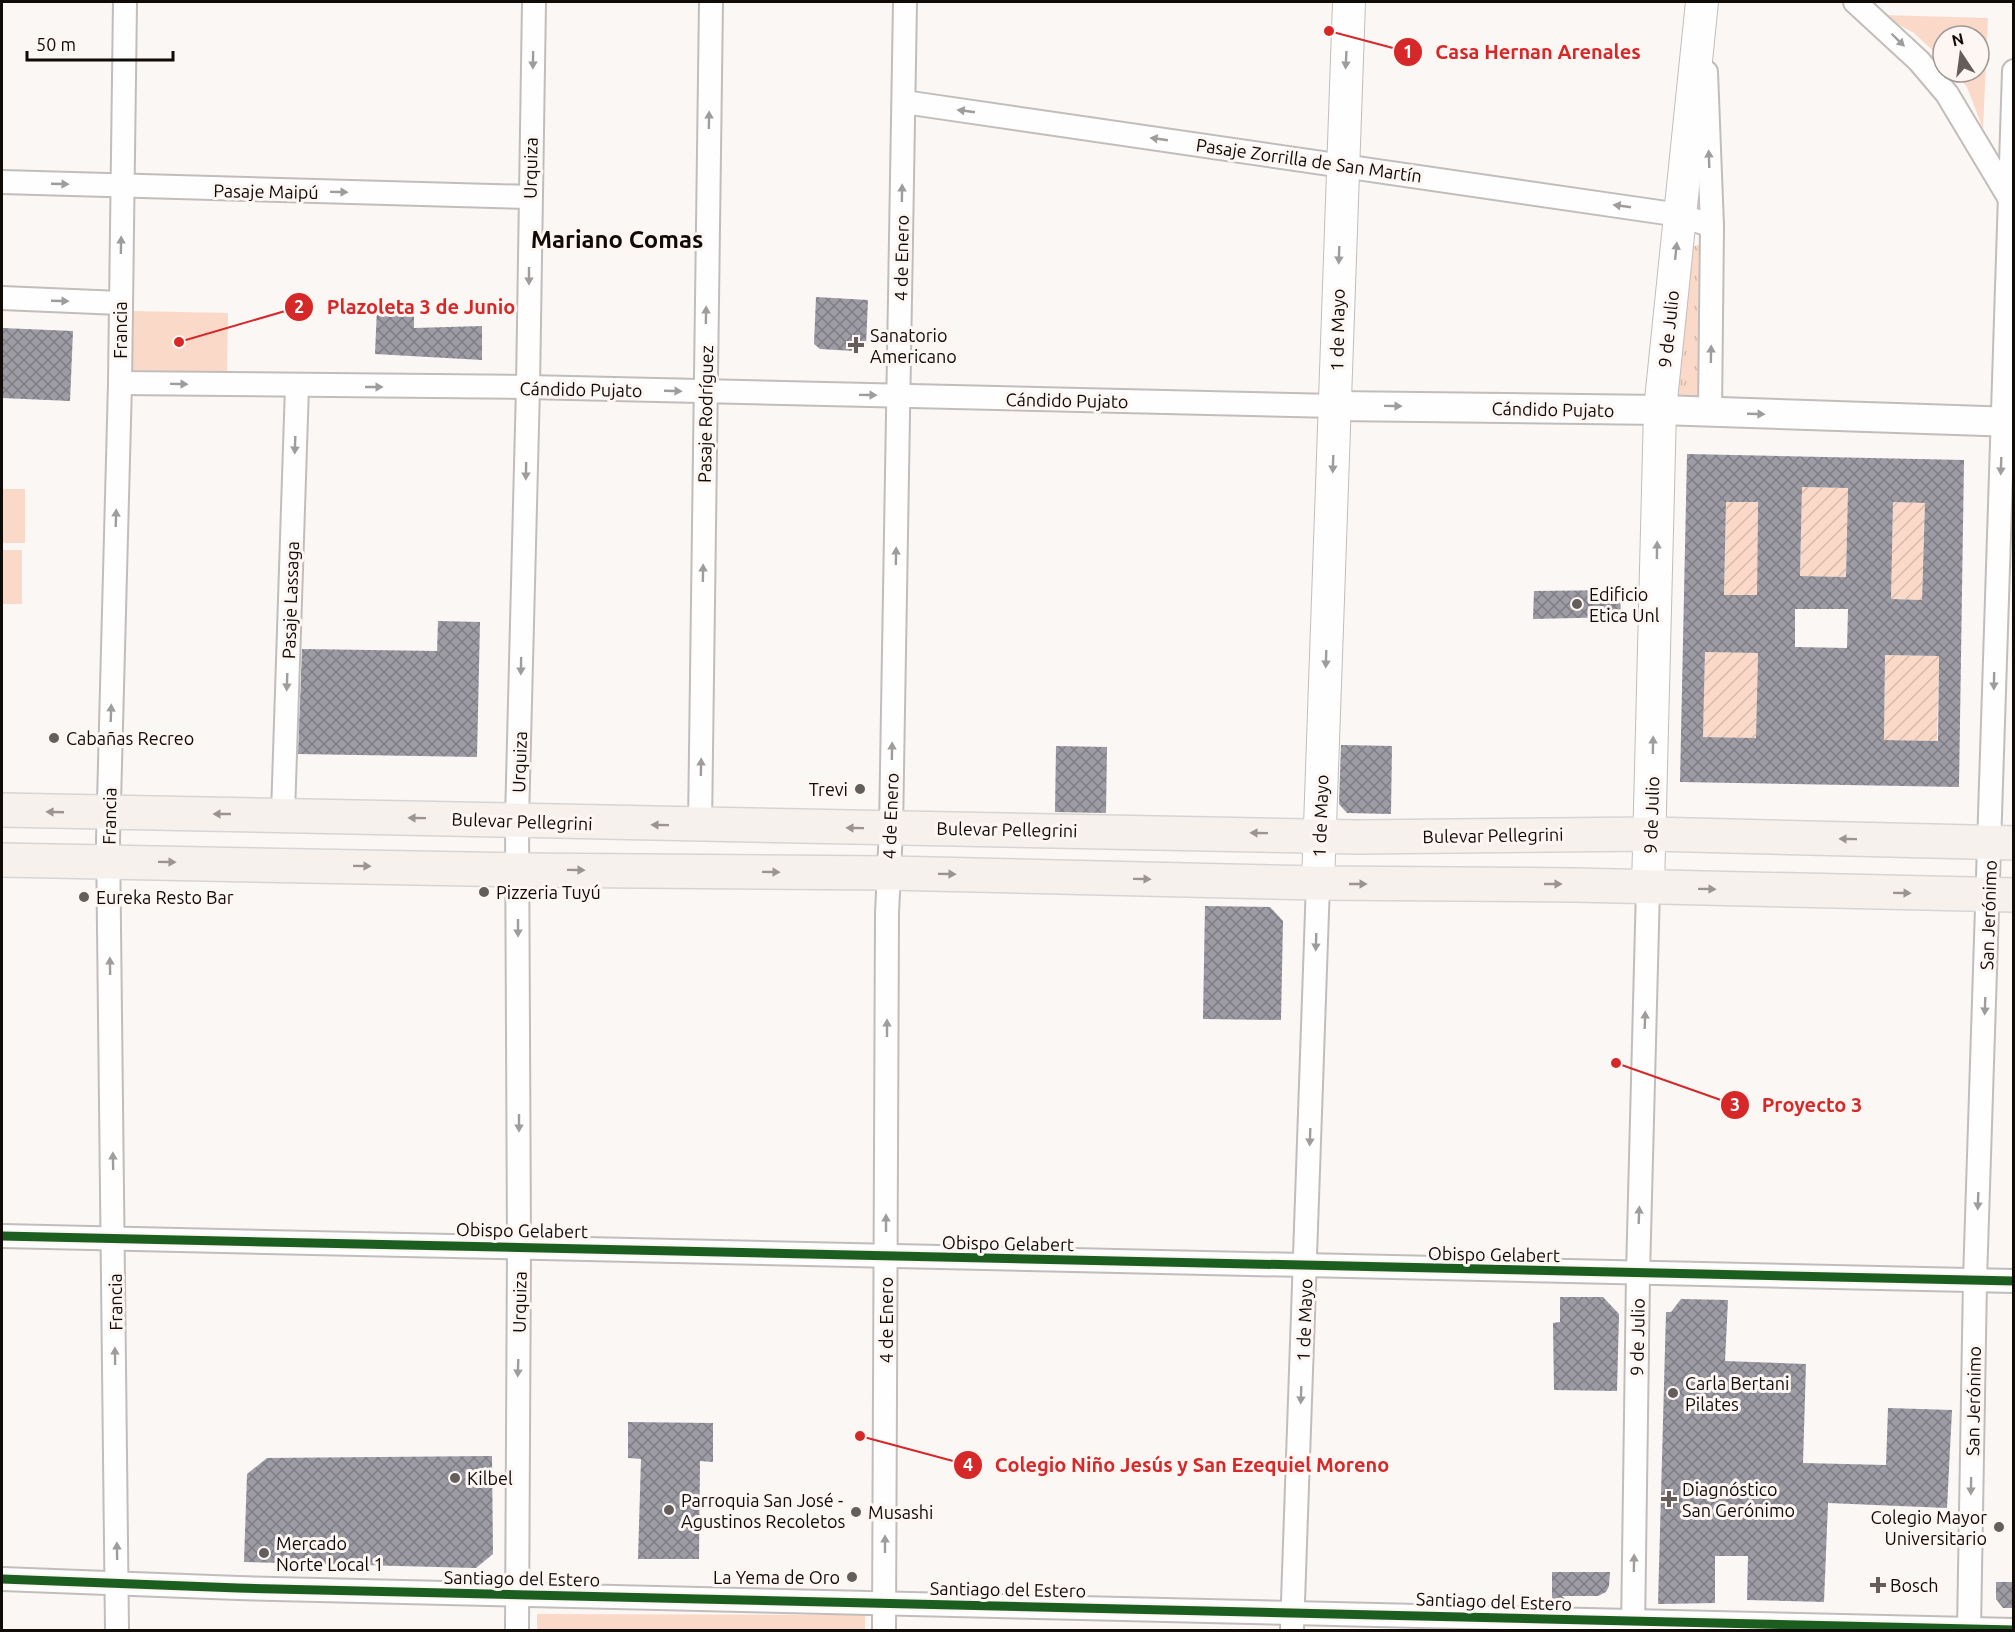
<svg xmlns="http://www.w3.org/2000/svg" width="2015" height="1632" font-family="Ubuntu,sans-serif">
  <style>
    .grass { fill: url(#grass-tufts) }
    .park { fill: #fad9c8 }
    .garden { fill: url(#garden-furrows) }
    .building { fill: url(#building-cross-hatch); fill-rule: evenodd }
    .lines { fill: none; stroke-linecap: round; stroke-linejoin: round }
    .minor-casing { stroke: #c2bdbb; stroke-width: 26 }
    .tertiary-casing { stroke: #c2bdbb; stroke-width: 32 }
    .secondary-casing { stroke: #c2bdbb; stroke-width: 34 }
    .primary-casing { stroke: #d7d5d3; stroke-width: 36 }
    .minor { stroke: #fefefe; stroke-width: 22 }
    .tertiary { stroke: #fefefe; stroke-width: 28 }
    .secondary { stroke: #fefefe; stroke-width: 32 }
    .primary { stroke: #f7f1ee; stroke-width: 33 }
    .cycleway-casing { stroke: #fdf6f2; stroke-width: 13 }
    .cycleway { stroke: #1b5e20; stroke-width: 9 }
    .oneway { fill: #9f9d9c }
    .oneway2 { fill: #9b9592 }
    .poi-dot { fill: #635e5b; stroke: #fdf6f2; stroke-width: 2 }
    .labels { text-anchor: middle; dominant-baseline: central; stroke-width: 6; stroke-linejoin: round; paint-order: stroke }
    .street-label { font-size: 18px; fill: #110b08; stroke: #fdf6f2 }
    .poi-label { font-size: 18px; fill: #110b08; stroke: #fdf6f2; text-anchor: start }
    .district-label { font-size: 24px; font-weight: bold; fill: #110b08; stroke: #fdf6f2 }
    .leader { fill: none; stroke: #d62828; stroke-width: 2 }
    .callout-dot { fill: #d62828; stroke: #fdf6f2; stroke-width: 2 }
    .mark-label { font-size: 18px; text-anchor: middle; font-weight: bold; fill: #fff }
    .callout-label { font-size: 20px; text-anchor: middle; font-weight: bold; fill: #d62828; stroke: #fdf6f2; stroke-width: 6; stroke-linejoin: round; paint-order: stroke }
  </style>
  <defs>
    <pattern id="grass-tufts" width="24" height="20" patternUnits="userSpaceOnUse" patternTransform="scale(1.5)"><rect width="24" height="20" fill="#fad9c8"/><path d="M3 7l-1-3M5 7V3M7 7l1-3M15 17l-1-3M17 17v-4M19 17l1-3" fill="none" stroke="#d5b9aa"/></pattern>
    <pattern id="garden-furrows" width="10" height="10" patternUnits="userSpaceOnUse" patternTransform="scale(1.5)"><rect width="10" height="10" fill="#fad9c8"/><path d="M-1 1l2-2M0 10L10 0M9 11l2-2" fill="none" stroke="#d5b9aa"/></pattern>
    <pattern id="building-cross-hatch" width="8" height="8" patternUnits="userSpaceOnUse" patternTransform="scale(1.5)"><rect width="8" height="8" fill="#9d9ca5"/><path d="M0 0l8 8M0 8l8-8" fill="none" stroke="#7f7d84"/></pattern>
  </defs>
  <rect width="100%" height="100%" fill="#faf7f5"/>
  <path class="grass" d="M1698,245L1704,247V405H1674L1692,247Z"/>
  <g class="park">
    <path d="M1881,15L1988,18L1983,129L1967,87L1954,72H1979V36H1943V60L1914,33Z"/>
    <path d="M131,311L228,313L227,372L130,370Z"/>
    <rect x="2" y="489" width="23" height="54"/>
    <rect x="2" y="550" width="20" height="54"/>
    <path d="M537,1614L865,1615V1630H537Z"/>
  </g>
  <g class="garden">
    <path d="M1802,487L1848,488L1846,577L1800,576Z"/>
    <path d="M1726,502H1758L1757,595H1724Z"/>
    <path d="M1893,502L1925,503L1922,600L1891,599Z"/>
    <path d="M1705,652L1758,653L1756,738L1703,737Z"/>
    <path d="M1885,655L1939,656L1937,741L1884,740Z"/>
  </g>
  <g class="building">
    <path d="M816,297L868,300L866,345H852L854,351L820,349L814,344Z"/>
    <path d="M414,305V328L482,326V360L375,354L377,308Z"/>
    <path d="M2,328L73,331L70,401L2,398Z"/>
    <path d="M1687,454L1964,460L1959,787L1680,782ZM1802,487L1848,488L1846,577L1800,576ZM1726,502H1758L1757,595H1724ZM1893,502L1925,503L1922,600L1891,599ZM1795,609H1848L1847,648L1795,647ZM1705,652L1758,653L1756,738L1703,737ZM1885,655L1939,656L1938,741L1884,740Z"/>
    <path d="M1620,590L1621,617L1533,619L1534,591Z"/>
    <path d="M438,621L480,622L477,757L298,754L302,649L437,651Z"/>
    <path d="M1341,745L1392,746L1391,814L1347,813L1339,804Z"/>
    <path d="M1056,746L1107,747L1106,813L1055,812Z"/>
    <path d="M1205,906L1270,907L1283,921L1281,1020L1203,1019Z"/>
    <path d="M1560,1297H1603L1619,1314L1617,1391L1554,1390L1553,1323L1560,1322Z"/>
    <path d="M1681,1299L1728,1300L1725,1361L1806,1364L1803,1463L1886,1465L1888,1408L1952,1410L1947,1508L1828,1503L1824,1602L1747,1600L1748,1556H1715V1603L1658,1604L1666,1312H1671Z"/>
    <path d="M628,1422L713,1423V1462L700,1461L699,1559H638L641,1459L628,1458Z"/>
    <path d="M492,1456L493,1554L476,1568L244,1562L247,1474L267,1458Z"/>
    <path d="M1552,1572H1610L1609,1586L1606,1592L1598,1596H1562L1573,1606H1552Z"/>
    <path d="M1996,1582H2013V1608H2003L1996,1599Z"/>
  </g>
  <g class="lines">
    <g class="minor-casing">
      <g id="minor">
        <path d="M1855,2L1919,61L1947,94L2010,199"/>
        <path d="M1706,72L1712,226L1710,413"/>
        <path d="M904,102L1680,215L1712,226"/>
        <path d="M2,182L530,197"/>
        <path d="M2,298L120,303"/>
        <path d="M120,383L528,387L1335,406"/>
        <path d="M283,814L297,386"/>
        <path d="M700,826L711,2"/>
        <path d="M2,1236L2014,1281"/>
        <path d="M2,1579L238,1588L2014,1630"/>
        <path d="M117,1630L108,840L120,383L125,2"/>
        <path d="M517,1630L519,1246L517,820L528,387L534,2"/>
        <path d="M884,1630L887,913L891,829L905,2"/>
        <path d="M1292,1630L1318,883"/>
        <path d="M1633,1630L1638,1274L1648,888"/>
        <path d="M1969,1630L1975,1280L2014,71"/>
      </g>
    </g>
    <g class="tertiary-casing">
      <path id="tertiary" d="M1335,406L1660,410L2014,422"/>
    </g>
    <g class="secondary-casing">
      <g id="secondary">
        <path d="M1318,883L1349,2"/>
        <path d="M1648,888L1660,410L1702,2"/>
      </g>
    </g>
    <g class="primary-casing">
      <g id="primary">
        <path d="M2,810L1357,837L1651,834L2014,843"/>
        <path d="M2,860L518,870L888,873L1318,883L1575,885L2014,895"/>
      </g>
    </g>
    <use href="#minor" class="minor"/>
    <use href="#tertiary" class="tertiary"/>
    <use href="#secondary" class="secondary"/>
    <use href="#primary" class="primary"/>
    <g class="cycleway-casing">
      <g id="cycleway">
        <path d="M2,1236L2014,1281"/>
        <path d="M2,1579L238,1588L2014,1630"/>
      </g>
    </g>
    <use href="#cycleway" class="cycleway"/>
  </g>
  <defs><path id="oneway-solid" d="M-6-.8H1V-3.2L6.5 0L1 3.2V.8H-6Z" transform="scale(1.5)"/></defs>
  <g class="oneway">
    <use href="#oneway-solid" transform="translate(1898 40) rotate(44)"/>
    <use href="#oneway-solid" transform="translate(533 60) rotate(91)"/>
    <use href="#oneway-solid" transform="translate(1346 60) rotate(93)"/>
    <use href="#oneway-solid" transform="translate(966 111) rotate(-172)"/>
    <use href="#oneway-solid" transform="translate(709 120) rotate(-89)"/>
    <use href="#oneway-solid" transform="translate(1159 139) rotate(-172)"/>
    <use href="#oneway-solid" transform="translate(1709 159) rotate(-92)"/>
    <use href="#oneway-solid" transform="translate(60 184) rotate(2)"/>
    <use href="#oneway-solid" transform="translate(339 192) rotate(1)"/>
    <use href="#oneway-solid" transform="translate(902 193) rotate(-89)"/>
    <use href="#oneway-solid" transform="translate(1622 206) rotate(-172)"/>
    <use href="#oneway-solid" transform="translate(121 245) rotate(-89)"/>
    <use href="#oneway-solid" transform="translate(1676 251) rotate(-84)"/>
    <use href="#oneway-solid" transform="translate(1339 255) rotate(92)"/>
    <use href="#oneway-solid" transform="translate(529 276) rotate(90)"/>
    <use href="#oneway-solid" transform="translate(60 301) rotate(2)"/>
    <use href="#oneway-solid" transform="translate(706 315) rotate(-89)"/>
    <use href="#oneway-solid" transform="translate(1711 354) rotate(-89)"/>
    <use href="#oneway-solid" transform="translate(179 384) rotate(1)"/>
    <use href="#oneway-solid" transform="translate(374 387)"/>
    <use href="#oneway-solid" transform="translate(673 391) rotate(2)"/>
    <use href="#oneway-solid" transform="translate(868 395) rotate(1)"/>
    <use href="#oneway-solid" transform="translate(1393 406) rotate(1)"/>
    <use href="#oneway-solid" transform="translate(1756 414) rotate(2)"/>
    <use href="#oneway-solid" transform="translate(295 445) rotate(92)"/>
    <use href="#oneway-solid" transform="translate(1333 464) rotate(92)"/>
    <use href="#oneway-solid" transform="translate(2001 466) rotate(92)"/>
    <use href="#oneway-solid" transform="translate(526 471) rotate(91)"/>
    <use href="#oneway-solid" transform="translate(116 518) rotate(-88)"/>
    <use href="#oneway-solid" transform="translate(1657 550) rotate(-89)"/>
    <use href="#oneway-solid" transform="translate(896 556) rotate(-89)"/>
    <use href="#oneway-solid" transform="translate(703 573) rotate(-89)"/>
    <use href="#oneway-solid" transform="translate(1326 659) rotate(92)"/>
    <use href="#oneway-solid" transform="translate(521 666) rotate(91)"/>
    <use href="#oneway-solid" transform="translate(1994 681) rotate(91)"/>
    <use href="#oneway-solid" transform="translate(287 682) rotate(92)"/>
    <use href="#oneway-solid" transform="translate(111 713) rotate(-88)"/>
    <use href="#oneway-solid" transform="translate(1653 745) rotate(-89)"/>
    <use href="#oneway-solid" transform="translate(892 751) rotate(-89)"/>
    <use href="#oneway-solid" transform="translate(701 767) rotate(-89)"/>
    <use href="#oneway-solid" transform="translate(518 928) rotate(90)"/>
    <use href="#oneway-solid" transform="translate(1316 942) rotate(92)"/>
    <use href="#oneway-solid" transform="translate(110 966) rotate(-91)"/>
    <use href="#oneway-solid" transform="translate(1985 1006) rotate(92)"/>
    <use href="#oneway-solid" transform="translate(1645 1020) rotate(-88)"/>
    <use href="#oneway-solid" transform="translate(887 1028) rotate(-90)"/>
    <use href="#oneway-solid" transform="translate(519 1123) rotate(90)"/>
    <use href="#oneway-solid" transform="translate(1310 1137) rotate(92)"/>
    <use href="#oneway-solid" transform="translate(113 1161) rotate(-91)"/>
    <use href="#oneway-solid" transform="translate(1978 1201) rotate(92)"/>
    <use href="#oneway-solid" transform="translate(1639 1215) rotate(-88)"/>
    <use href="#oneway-solid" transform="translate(886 1223) rotate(-90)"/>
    <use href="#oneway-solid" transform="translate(115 1356) rotate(-91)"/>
    <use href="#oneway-solid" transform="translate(518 1368) rotate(92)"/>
    <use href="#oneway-solid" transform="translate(1301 1395) rotate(92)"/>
    <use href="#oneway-solid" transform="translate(1971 1486) rotate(91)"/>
    <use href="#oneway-solid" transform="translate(885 1544) rotate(-90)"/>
    <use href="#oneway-solid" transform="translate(117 1551) rotate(-91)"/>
    <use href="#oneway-solid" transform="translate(1634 1563) rotate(-89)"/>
  </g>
  <g class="oneway2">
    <use href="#oneway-solid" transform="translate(55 812) rotate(-178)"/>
    <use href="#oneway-solid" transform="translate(222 814) rotate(-180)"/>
    <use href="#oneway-solid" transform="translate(417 818) rotate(-179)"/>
    <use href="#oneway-solid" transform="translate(660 825) rotate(-179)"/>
    <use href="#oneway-solid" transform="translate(855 828) rotate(-179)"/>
    <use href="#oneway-solid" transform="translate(1259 833) rotate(-179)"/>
    <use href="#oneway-solid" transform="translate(1848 839) rotate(-179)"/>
    <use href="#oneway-solid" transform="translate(167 862) rotate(1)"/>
    <use href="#oneway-solid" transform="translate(362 866) rotate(1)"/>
    <use href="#oneway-solid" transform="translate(576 870) rotate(1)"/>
    <use href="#oneway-solid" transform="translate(771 872) rotate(1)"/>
    <use href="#oneway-solid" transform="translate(947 874) rotate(1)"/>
    <use href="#oneway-solid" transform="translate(1142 879) rotate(1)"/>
    <use href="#oneway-solid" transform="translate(1358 884)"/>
    <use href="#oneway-solid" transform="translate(1553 884)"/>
    <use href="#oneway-solid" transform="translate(1707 889) rotate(1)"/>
    <use href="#oneway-solid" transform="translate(1902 893) rotate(1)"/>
  </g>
  <g class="poi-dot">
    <path d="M853 336h6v6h6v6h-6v6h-6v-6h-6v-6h6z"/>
    <circle cx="1577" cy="604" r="6"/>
    <circle cx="54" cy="738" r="6"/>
    <circle cx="860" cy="789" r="6"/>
    <circle cx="484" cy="892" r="6"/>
    <circle cx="84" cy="897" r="6"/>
    <circle cx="1673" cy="1393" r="6"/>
    <circle cx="455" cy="1478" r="6"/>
    <path d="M1666 1490h6v6h6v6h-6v6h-6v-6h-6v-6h6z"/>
    <circle cx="669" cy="1510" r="6"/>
    <circle cx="856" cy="1512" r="6"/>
    <circle cx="1999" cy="1527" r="6"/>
    <circle cx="264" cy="1553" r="6"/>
    <circle cx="852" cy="1577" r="6"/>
    <path d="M1875 1576h6v6h6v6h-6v6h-6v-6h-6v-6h6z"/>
  </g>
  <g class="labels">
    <g class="street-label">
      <text transform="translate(1309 160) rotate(8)">Pasaje Zorrilla de San Martín</text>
      <text transform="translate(530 168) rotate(-89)">Urquiza</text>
      <text transform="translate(266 191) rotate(1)">Pasaje Maipú</text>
      <text transform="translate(901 258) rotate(-89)">4 de Enero</text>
      <text transform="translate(1668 329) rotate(-84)">9 de Julio</text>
      <text transform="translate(120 330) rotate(-90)">Francia</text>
      <text transform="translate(1337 330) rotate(-89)">1 de Mayo</text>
      <text transform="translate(581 389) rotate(1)">Cándido Pujato</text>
      <text transform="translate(1067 400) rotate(1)">Cándido Pujato</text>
      <text transform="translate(1553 409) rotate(1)">Cándido Pujato</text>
      <text transform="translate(705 414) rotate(-89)">Pasaje Rodríguez</text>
      <text transform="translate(290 600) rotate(-88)">Pasaje Lassaga</text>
      <text transform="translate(519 762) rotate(-88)">Urquiza</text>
      <text transform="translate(1651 815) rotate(-88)">9 de Julio</text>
      <text transform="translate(109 816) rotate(-89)">Francia</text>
      <text transform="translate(890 816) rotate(-88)">4 de Enero</text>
      <text transform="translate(1320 816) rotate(-88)">1 de Mayo</text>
      <text transform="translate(522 821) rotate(2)">Bulevar Pellegrini</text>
      <text transform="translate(1007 829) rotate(1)">Bulevar Pellegrini</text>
      <text transform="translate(1493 835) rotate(-1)">Bulevar Pellegrini</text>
      <text transform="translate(1988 915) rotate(-88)">San Jerónimo</text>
      <text transform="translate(522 1230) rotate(1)">Obispo Gelabert</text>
      <text transform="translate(1008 1243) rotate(1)">Obispo Gelabert</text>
      <text transform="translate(1494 1254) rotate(1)">Obispo Gelabert</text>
      <text transform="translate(115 1302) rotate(-91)">Francia</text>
      <text transform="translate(519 1302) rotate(-89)">Urquiza</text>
      <text transform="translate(886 1320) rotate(-90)">4 de Enero</text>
      <text transform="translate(1304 1320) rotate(-88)">1 de Mayo</text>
      <text transform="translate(1637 1337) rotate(-89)">9 de Julio</text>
      <text transform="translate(1973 1401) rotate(-89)">San Jerónimo</text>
      <text transform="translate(522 1578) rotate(1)">Santiago del Estero</text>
      <text transform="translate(1008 1589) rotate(1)">Santiago del Estero</text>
      <text transform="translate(1494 1601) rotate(2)">Santiago del Estero</text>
    </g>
    <g class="poi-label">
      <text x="870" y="335">Sanatorio<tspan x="870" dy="21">Americano</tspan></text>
      <text x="1589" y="594">Edificio<tspan x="1589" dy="21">Etica Unl</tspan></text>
      <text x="66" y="738">Cabañas Recreo</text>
      <text x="848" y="789" text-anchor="end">Trevi</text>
      <text x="496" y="892">Pizzeria Tuyú</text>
      <text x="96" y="897">Eureka Resto Bar</text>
      <text x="1685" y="1383">Carla Bertani<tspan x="1685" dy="21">Pilates</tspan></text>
      <text x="467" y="1478">Kilbel</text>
      <text x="1682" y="1489">Diagnóstico<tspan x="1682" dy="21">San Gerónimo</tspan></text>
      <text x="681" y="1500">Parroquia San José -<tspan x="681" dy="21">Agustinos Recoletos</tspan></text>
      <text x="868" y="1512">Musashi</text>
      <text x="1987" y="1517" text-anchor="end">Colegio Mayor<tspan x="1987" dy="21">Universitario</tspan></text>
      <text x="276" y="1543">Mercado<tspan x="276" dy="21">Norte Local 1</tspan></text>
      <text x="840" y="1577" text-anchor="end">La Yema de Oro</text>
      <text x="1890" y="1585">Bosch</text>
    </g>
    <g class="district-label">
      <text x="617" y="239">Mariano Comas</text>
    </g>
  </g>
  <path class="leader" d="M1329 31L1408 52M179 342L299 307M1616 1063L1735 1105M860 1436L968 1465"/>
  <g class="callout-dot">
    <circle cx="1329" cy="31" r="6"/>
    <circle cx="179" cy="342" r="6"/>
    <circle cx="1616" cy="1063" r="6"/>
    <circle cx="860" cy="1436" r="6"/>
    <circle cx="1408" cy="52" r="15"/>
    <circle cx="299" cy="307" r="15"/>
    <circle cx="1735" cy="1105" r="15"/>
    <circle cx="968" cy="1465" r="15"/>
  </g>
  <g class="mark-label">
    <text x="1408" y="58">1</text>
    <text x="299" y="313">2</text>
    <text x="1735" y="1111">3</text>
    <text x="968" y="1471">4</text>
  </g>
  <g class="callout-label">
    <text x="1538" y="59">Casa Hernan Arenales</text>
    <text x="421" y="314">Plazoleta 3 de Junio</text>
    <text x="1812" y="1112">Proyecto 3</text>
    <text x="1192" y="1472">Colegio Niño Jesús y San Ezequiel Moreno</text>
  </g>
  <rect width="2015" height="1632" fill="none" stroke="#110b08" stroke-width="6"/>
  <g transform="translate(1961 54) rotate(347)"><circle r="28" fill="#fdf6f2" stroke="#9f9894" stroke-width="1.5"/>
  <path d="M0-4.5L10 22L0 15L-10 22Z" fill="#635e5b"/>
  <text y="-9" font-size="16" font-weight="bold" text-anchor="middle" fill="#110b08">N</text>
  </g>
  <path d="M27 51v9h146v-9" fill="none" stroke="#110b08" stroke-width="3"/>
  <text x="36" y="51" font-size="18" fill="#110b08" stroke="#fdf6f2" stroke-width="4.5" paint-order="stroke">50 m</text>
</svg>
